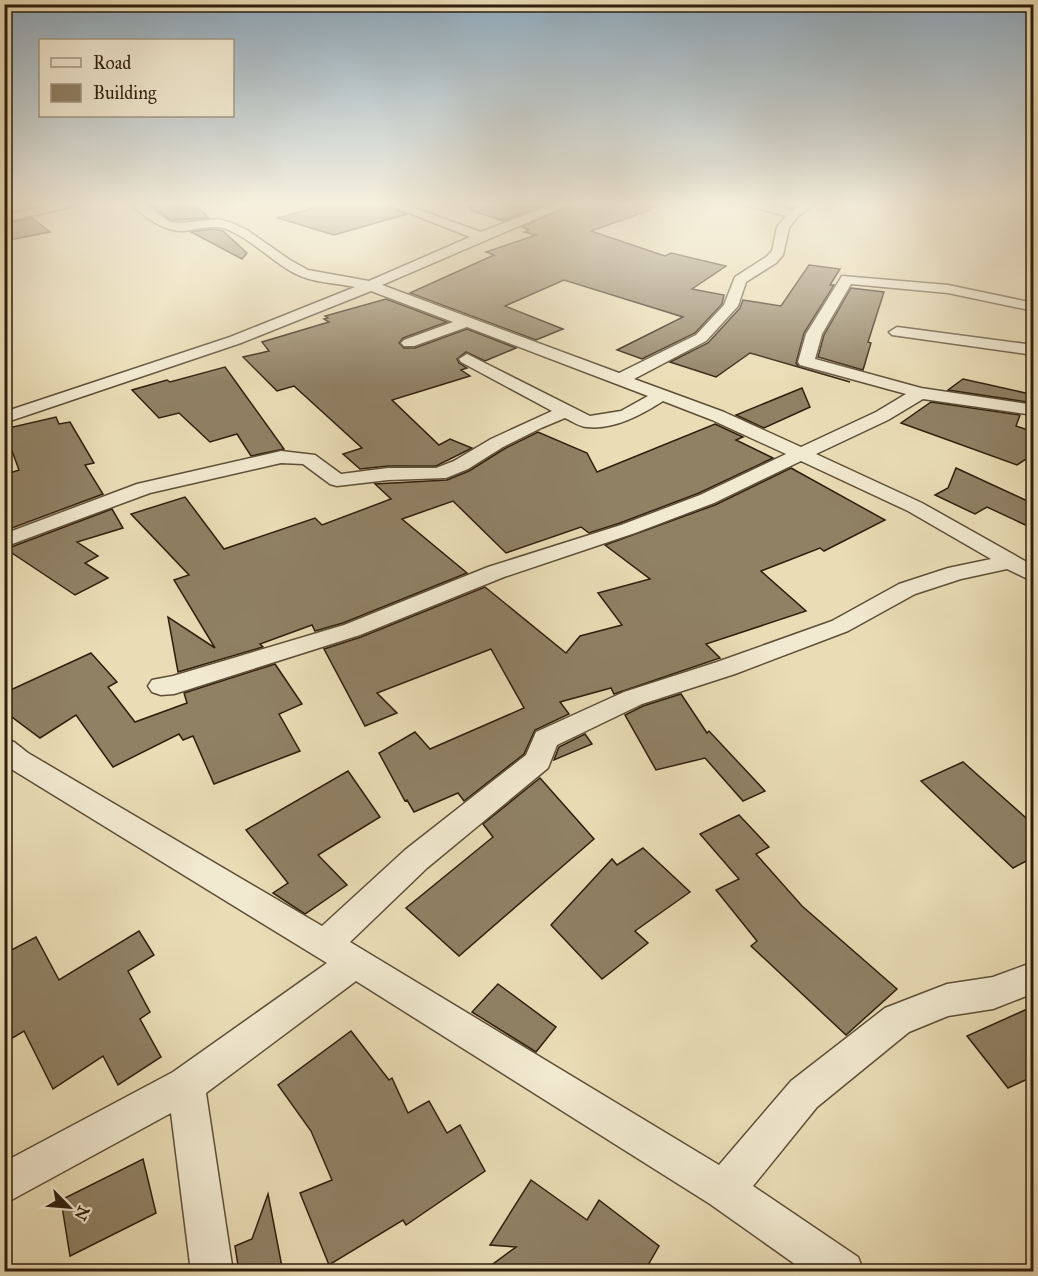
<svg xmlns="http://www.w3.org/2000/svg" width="1038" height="1276" font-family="'IM FELL Great Primer',serif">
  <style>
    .building { fill: #908165; stroke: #2f1e0d; stroke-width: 1.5 }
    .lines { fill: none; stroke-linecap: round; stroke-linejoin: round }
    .street-casing { stroke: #5e4e37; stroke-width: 3 }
    .street { fill: #f1e9d0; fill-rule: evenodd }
  </style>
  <rect width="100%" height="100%" fill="#eaddb6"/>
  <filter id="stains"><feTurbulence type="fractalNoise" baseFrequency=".00333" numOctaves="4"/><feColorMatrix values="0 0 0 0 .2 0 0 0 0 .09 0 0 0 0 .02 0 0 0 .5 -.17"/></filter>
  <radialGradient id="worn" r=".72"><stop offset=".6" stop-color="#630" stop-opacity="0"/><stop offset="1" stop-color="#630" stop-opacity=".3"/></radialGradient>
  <g class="building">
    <path d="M150,205H196L209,218L171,220Z"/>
    <path d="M324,205H387L407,214L334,235L278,218Z"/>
    <path d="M470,205H544L503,221L470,210Z"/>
    <path d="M570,205H652L653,209L591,231L665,256L671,253L726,266L692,289L724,295L722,304L695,333L642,359L617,350L683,317L564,280L505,306L563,329L536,340L410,293L494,255L486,252L536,235L524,232L529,230L522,227Z"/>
    <path d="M32,218L50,232L4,241V224Z"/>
    <path d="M213,229L223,231L247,253L242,259L191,232Z"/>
    <path d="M809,265L840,269L830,285H834L804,333L796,363L799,367L850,382L750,353L716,377L670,362L708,343L740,308L743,300L781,306Z"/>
    <path d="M851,288L884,292L868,342L871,343L863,370L818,357L824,335Z"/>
    <path d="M386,299L447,322L403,338L399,343L404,348H415L467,329L516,348L485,361L466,352L457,359L459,363L467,368L461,370L470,376L392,400L439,445L450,439L472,448L436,466H388L360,469L343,454L362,448L294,386L277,391L243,357L269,351L262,342L329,322L324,319L328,318L325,316Z"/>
    <path d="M225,367L284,449L251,456L237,434L210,442L179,413L159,418L132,390L167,380L170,382Z"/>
    <path d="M963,379L1030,394L1027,402L948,390Z"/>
    <path d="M802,388L810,407L764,428L736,415Z"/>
    <path d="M931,402L1020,415L1016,426L1034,432V454L1017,465L901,423Z"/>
    <path d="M56,417L59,424L70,422L94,463L85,465L103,494L4,531V475L19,470L4,429Z"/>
    <path d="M715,424L743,437L736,440L773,458L699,493L620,523L589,533L581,527L506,553L453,501L402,519L467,573L343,623L315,631L312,625L260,644L263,647L178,672L168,617L215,648L174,580L189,575L131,514L185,497L224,549L315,518L322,525L391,499L375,484L447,480L469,471L504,449L538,432L587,453L597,472Z"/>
    <path d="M791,468L885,520L824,551L820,548L761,571L806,611L706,644L720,658L614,694L611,688L560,702L569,714L535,730L524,754L464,801L458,793L414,812L407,800L405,801L379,753L415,732L430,749L524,708L491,649L377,693L397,713L365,726L324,649L361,637L485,587L566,653L580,636L622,625L598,593L650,579L605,545L715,505Z"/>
    <path d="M956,468L1034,504V529L987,507L975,514L935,495L948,488Z"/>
    <path d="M112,509L123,528L77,542L98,556L85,563L108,578L75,595L6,549Z"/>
    <path d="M91,653L117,682L108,687L135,722L187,703L184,693L275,664L302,704L279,714L300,751L214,784L193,736L183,740L179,734L113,767L76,715L40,738L4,711V693Z"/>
    <path d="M681,694L707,733L709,731L765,791L743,801L705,758L656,770L625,715L643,706Z"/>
    <path d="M585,734L592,744L554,760L559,747Z"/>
    <path d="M963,762L1034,825V857L1013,868L921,781Z"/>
    <path d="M348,771L380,817L318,855L347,885L305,914L273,893L288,883L246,830Z"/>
    <path d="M540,778L594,839L459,956L406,908L493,837L483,824Z"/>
    <path d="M739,815L769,847L756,854L802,906L897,989L846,1035L751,946L757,941L716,890L739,879L700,834Z"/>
    <path d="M643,848L690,892L635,931L648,943L602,979L551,925L612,859L617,865Z"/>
    <path d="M139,931L154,955L128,971L150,1012L140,1019L161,1057L118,1085L103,1056L53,1089L24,1031L4,1043V954L36,937L59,980Z"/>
    <path d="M498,984L556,1027L536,1052L472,1012Z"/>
    <path d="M1034,1006V1076L1008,1088L967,1036Z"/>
    <path d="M351,1031L389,1080L392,1078L408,1113L429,1101L447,1133L460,1125L485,1171L406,1225L403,1220L329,1265L300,1193L332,1180L311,1131L278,1085Z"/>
    <path d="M143,1159L156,1213L70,1256L61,1200Z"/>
    <path d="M531,1180L587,1220L599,1200L659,1246L644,1272H482L516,1247L490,1245Z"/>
    <path d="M268,1194L283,1272H239L235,1246L252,1239Z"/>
  </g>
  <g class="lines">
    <g class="street-casing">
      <g id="street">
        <path d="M54,205H78L4,222V215Z"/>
        <path d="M132,205H145L170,222L180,223L218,219L232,223L247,230L290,260L308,270L369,281L470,237L389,205H406L481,232L551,205H568L382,285L619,373L696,335L724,305L735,277L766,257L772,251L777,227L786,216L745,205H769L792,210L801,205H815L798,216L789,228L783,255L776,263L746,282L738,306L706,341L634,379L724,412L801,447L876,412L906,394L800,365L798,362L806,334L842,276L948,285L1034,303V311L948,293L851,284L822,334L815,359L921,388L1034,405V415L923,399L888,420L816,454L922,503L1034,566V582L1007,569L961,579L915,594L848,631L735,674L642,704L557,745L548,768L427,868L350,942L719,1165L791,1081L885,1008L947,984L993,977L1034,962V993L993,1009L948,1016L909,1032L817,1107L753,1186L858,1257L864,1272H806L710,1204L356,981L206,1093L233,1272H191L171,1113L4,1204V1162L173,1072L327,963L8,767L4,764V739L14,742L28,753L322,926L405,850L526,755L536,732L624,692L717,662L832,621L899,584L948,568L991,559L908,511L801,461L714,503L635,533L504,577L360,635L174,694L161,695L152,692L148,686L152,680L173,676L344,625L488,567L621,525L700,495L786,454L712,420L663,401C641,415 614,430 587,427C580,427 572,421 565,418L541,428L503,447L468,469L446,478L388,480L337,486L330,484L303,464L281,463L150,493L4,547V534L137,484L281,451L315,455L341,474L388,468H436L454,461L491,439L552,411L461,362L459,359L467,354L590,416L621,411L648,396L467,327L414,346H404L401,343L404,340L453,322L371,291L241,343L4,423V412L230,337L355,287C337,283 313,283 296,274C273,263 241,229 217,227C205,226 192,231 180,231C163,230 144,217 132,205Z"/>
        <path d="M897,327L1034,345V355L892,335L889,332Z"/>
      </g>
    </g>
    <use href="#street" class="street"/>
  </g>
  <linearGradient id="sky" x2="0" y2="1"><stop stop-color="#8faabd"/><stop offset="0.53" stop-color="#f6f0de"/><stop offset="1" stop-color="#f6f0de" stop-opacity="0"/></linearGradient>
  <rect width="1038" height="384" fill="url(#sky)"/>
  <rect width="1038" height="1276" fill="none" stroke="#eaddb6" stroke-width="24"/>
  <rect x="6" y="6" width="1026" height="1264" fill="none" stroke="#2f1e0d" stroke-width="3"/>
  <rect x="12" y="12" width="1014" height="1252" fill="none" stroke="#2f1e0d" stroke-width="1.5"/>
  <rect x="39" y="39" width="195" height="78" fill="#f1e9d0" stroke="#a39882" stroke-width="1.5"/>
  <rect x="51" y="58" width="30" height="9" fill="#f1e9d0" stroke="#a39882" stroke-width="1.5"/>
  <text x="93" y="69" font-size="18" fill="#2f1e0d">Road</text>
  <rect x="51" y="84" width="30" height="18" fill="#908165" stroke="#a39882" stroke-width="1.5"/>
  <text x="93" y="99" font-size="18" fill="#2f1e0d">Building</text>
  <g transform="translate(69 1207) rotate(115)" stroke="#f1e9d0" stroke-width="4.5" paint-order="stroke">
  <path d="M0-4.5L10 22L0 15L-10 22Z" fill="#2f1e0d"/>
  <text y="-9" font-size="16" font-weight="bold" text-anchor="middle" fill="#2f1e0d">N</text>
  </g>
  <rect width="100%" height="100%" filter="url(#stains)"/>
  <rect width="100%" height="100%" fill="url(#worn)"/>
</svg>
